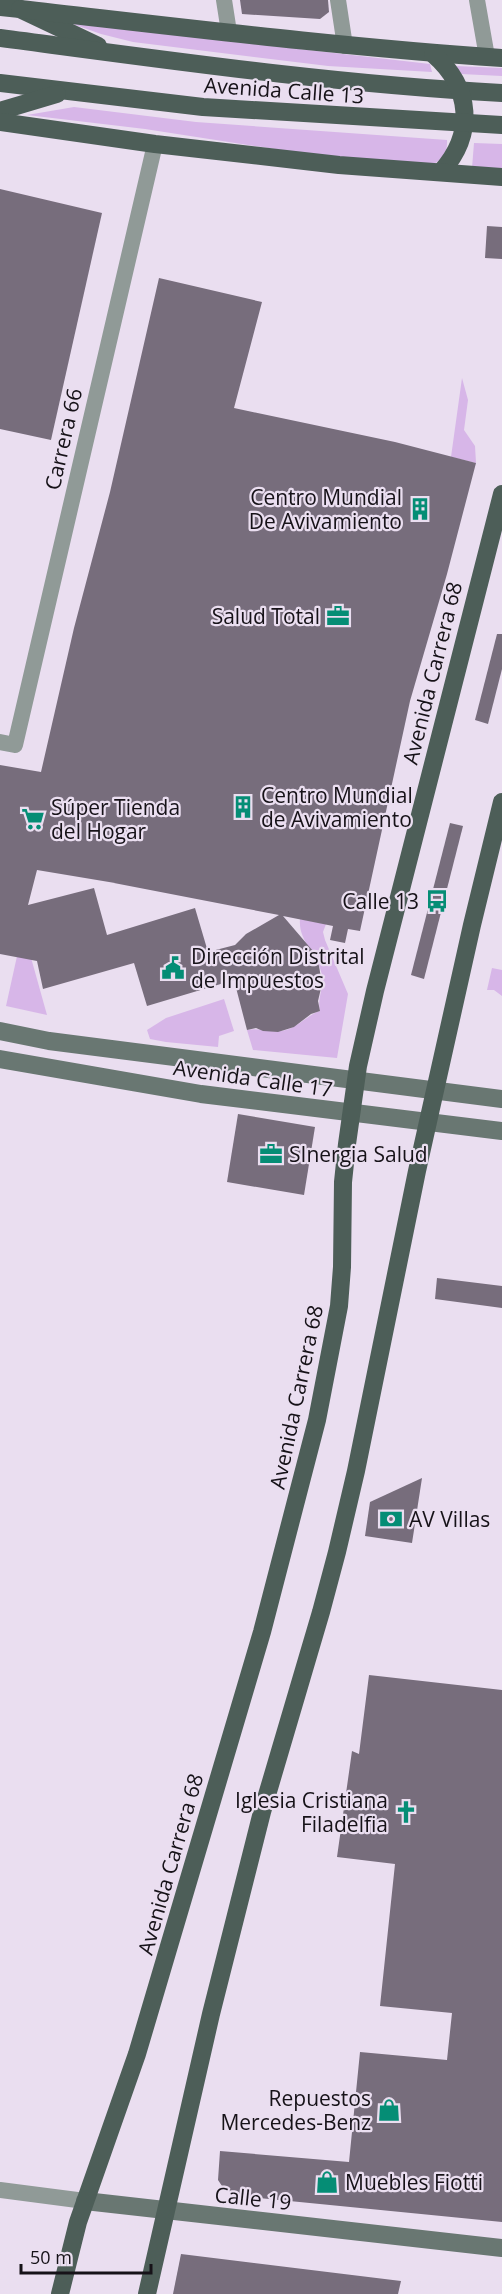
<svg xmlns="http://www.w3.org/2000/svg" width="502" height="2294" font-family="'Open Sans',sans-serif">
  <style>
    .green { fill: #d7b6e8 }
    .building { fill: #776d7c; fill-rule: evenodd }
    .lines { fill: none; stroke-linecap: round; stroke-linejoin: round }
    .street { stroke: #909a97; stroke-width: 16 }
    .secondary { stroke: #697772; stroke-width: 18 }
    .primary { stroke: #4d5e58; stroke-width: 18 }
    .labels { text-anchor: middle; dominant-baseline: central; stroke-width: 4.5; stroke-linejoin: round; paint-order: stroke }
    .street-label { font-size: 21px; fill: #161218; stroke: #eadef0 }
    .poi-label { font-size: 21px; fill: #161218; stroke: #eadef0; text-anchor: start }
  </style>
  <rect width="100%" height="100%" fill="#eadef0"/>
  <g class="green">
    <path d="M67,22L430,64L432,72L328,66L133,42L101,34Z"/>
    <path d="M456,66L502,68V76L461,74Z"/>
    <path d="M74,107L196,122L447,140C448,153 441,161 430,166L339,159L145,129L27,115Z"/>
    <path d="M474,143L502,144V169L472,168Z"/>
    <path d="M462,378L468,400L464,430L475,446L476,463L451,457Z"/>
    <path d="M300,919L326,924L323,932L325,940L348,994L337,1058L253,1050L247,1030C260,1027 272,1034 286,1030C300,1026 307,1015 320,1011C317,998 324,988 322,975C318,953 298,942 300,919Z"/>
    <path d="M23,929L47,1015L6,1006Z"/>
    <path d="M492,968L502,970V996L494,990H487Z"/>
    <path d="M224,999L234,1031L219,1036L218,1047L166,1042L150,1039L147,1030L166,1018Z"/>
  </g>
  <g class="building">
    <path d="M240,0H328L329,12L320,19L242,14Z"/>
    <path d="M0,189L102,213L51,440L0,429Z"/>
    <path d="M487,226L502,227V259L485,258Z"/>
    <path d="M159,278L262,302L234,408L395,442L476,463L447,574L410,701L360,931L348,929L345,943L330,940L333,926L283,916L313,951L319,966L322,984L318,1001L320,1011L311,1014L294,1027L278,1032L263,1031L256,1028L247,1030L234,980L147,1006L134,963L43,989L37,961L0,954V765L41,772L74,628L110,492ZM37,870L115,883H114L279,915L246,934L235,945L208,952L195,908L107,935L94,888L28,905Z"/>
    <path d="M497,634H502V669L488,724L475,720Z"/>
    <path d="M450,823L463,826L424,979L411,975Z"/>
    <path d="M238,1114L315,1127L304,1195L227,1182Z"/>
    <path d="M437,1278L502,1286V1308L435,1299Z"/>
    <path d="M422,1478L412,1543L365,1536L370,1502Z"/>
    <path d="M369,1675L502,1690V2222L238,2196L224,2189L218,2180L220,2151L349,2162L360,2052L447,2060L452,2013L380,2006L395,1864L337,1857L352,1751L359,1754Z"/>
    <path d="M181,2254L401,2281L398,2294H173Z"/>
  </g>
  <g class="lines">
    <g class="street">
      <path d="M224,0L229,32"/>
      <path d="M338,0L345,46"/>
      <path d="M477,0L487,57"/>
      <path d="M0,742L15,745L155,144"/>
      <path d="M0,2190L85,2201"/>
    </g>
    <g class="secondary">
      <path d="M0,1031L49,1041L502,1099"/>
      <path d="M0,1059L201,1094L502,1131"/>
      <path d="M85,2201L502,2248"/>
    </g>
    <g class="primary">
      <path d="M0,7L20,9L98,46"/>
      <path d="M20,9C180,27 341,47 502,58"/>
      <path d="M0,38C167,60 333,84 502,93"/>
      <path d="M433,54C472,88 475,134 441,172"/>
      <path d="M0,83L203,107L502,125"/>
      <path d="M0,111L57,94"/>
      <path d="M0,122L155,144L339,165L502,177"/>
      <path d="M60,2294L78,2222L137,2054L262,1632L317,1420L339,1306L342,1267L343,1182L347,1144L358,1066L375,991L502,494"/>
      <path d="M147,2294L211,2014L262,1812L321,1612L337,1552L356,1471L417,1171L472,925L502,802"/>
    </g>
  </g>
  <defs>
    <g id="building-bare" transform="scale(1.8)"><path d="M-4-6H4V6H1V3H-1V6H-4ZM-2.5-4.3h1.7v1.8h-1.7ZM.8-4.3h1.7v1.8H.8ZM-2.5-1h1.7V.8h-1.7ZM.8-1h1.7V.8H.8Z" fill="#058d75" stroke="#eadef0" stroke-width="2.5" paint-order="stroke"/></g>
    <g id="office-bare" transform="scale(1.8)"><path d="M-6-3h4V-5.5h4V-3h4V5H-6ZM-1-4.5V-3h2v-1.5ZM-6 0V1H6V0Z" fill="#058d75" stroke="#eadef0" stroke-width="2.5" paint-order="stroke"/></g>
    <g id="supermarket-bare" transform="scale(1.8)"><path d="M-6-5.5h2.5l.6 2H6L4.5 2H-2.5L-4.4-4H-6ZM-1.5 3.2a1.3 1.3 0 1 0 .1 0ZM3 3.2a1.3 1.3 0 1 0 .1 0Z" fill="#058d75" stroke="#eadef0" stroke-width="2.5" paint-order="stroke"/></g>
    <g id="bus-bare" transform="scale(1.8)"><path d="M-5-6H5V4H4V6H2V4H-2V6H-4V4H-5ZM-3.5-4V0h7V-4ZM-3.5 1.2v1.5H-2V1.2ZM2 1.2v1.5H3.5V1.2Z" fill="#058d75" stroke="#eadef0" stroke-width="2.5" paint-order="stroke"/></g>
    <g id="civic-bare" transform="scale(1.8)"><path d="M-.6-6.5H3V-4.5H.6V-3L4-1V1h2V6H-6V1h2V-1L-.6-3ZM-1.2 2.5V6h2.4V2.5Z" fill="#058d75" stroke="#eadef0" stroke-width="2.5" paint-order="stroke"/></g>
    <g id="bank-bare" transform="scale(1.8)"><path d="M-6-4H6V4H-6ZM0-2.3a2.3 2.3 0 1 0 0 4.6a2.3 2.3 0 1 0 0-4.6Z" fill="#058d75" stroke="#eadef0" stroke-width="2.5" paint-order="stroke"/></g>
    <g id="church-bare" transform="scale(1.8)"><path d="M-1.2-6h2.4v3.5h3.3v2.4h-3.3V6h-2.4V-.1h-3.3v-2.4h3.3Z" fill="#058d75" stroke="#eadef0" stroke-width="2.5" paint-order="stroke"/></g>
    <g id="shop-bare" transform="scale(1.8)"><path d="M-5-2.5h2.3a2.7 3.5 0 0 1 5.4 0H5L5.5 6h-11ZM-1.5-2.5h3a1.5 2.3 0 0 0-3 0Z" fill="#058d75" stroke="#eadef0" stroke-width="2.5" paint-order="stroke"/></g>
  </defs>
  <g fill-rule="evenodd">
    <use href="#building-bare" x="420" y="509"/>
    <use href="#office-bare" x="338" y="616"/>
    <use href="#building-bare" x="243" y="807"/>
    <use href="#supermarket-bare" x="33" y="819"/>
    <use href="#bus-bare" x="437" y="901"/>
    <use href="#civic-bare" x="173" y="968"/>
    <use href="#office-bare" x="271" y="1154"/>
    <use href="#bank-bare" x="391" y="1519"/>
    <use href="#church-bare" x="406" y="1812"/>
    <use href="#shop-bare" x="389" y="2110"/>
    <use href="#shop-bare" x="327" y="2182"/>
  </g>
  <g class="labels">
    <g class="street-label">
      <text transform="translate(284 90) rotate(4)">Avenida Calle 13</text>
      <text transform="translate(63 439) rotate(-77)">Carrera 66</text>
      <text transform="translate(432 673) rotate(-76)">Avenida Carrera 68</text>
      <text transform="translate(253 1078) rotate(8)">Avenida Calle 17</text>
      <text transform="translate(296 1397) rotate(-78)">Avenida Carrera 68</text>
      <text transform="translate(170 1864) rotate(-74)">Avenida Carrera 68</text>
      <text transform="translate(253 2198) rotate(6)">Calle 19</text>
    </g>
    <g class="poi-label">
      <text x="402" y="497" text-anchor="end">Centro Mundial<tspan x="402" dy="24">De Avivamiento</tspan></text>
      <text x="320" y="616" text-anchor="end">Salud Total</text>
      <text x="261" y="795">Centro Mundial<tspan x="261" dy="24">de Avivamiento</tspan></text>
      <text x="51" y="807">Súper Tienda<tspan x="51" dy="24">del Hogar</tspan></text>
      <text x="419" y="901" text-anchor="end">Calle 13</text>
      <text x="191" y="956">Dirección Distrital<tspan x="191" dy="24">de Impuestos</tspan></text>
      <text x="289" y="1154">SInergia Salud</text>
      <text x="409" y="1519">AV Villas</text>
      <text x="388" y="1800" text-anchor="end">Iglesia Cristiana<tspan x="388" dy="24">Filadelfia</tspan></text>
      <text x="371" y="2098" text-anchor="end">Repuestos<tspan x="371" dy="24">Mercedes-Benz</tspan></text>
      <text x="345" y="2182">Muebles Fiotti</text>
    </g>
  </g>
  <path d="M21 2264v9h130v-9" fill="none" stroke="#161218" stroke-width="3"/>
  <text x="30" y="2264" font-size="18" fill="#161218" stroke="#eadef0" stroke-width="4.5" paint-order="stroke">50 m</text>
</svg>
